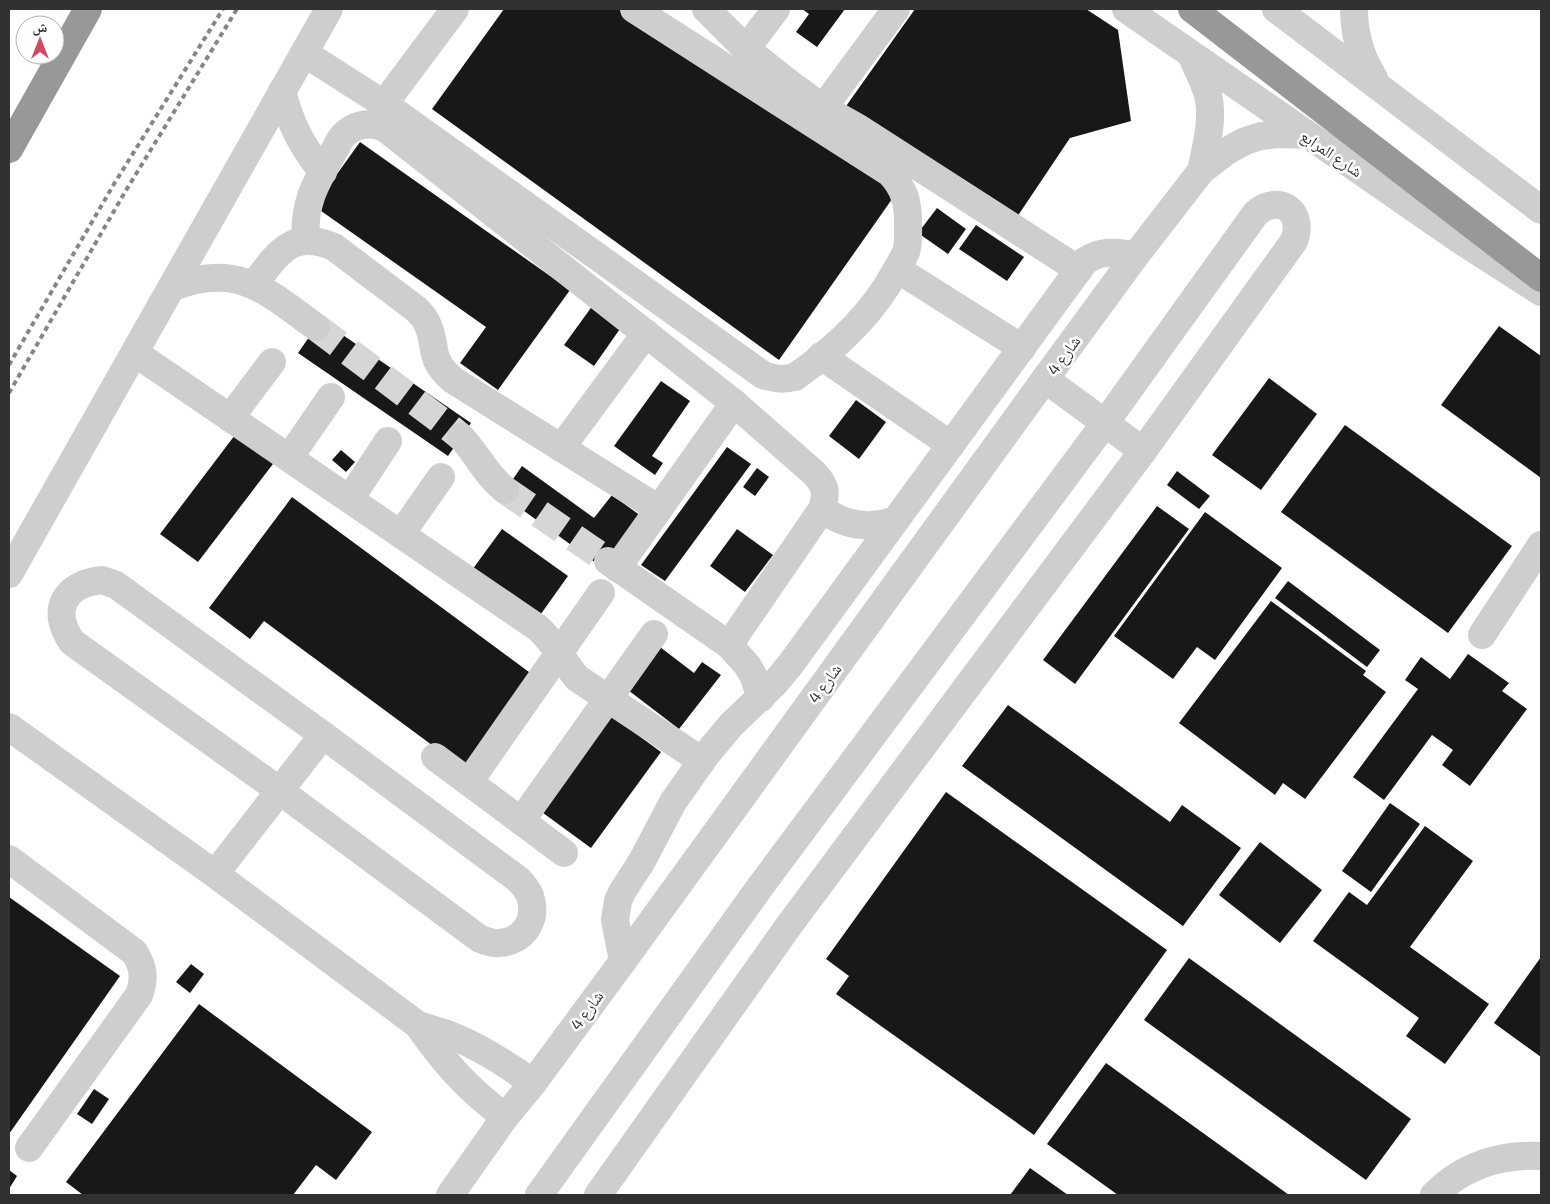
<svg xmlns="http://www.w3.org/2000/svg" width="1550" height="1204" font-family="'Exo 2','Noto Naskh Arabic',sans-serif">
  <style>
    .building { fill: #181818 }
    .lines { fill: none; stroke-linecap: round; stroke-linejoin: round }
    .minor-tunnel { stroke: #d6d6d6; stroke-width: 28; stroke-dasharray: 28 14; stroke-linecap: butt }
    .minor { stroke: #cecece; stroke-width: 28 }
    .highway { stroke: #989898; stroke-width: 28 }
    .rail { stroke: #868686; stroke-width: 4; stroke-dasharray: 5 4; stroke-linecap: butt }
    .labels { text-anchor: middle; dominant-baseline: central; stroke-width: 5; stroke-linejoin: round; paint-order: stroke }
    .street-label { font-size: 16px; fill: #313131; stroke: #fff }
  </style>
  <rect width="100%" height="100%" fill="#fff"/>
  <g class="building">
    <path d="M504,9H619L897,192L779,360L432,109Z"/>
    <path d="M802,9H845L817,47L796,32L809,14Z"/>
    <path d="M915,9H1086L1118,30L1131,121L1070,138L1011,226L844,109Z"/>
    <path d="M360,142L570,290L498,390L460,363L486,327L314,206Z"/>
    <path d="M937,208L966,229L948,254L918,233Z"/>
    <path d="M976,225L1024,257L1007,281L959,249Z"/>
    <path d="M593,305L622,326L594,366L564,345Z"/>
    <path d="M321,320L471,423L448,456L298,353Z"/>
    <path d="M1499,326L1541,356V478L1441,405Z"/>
    <path d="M1269,378L1317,414L1261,490L1212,455Z"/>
    <path d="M661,381L690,401L652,456L663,463L655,475L614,446Z"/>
    <path d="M856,400L886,422L859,459L829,436Z"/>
    <path d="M1345,425L1512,546L1448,633L1281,512Z"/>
    <path d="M238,431L276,460L198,562L160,534Z"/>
    <path d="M727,447L751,464L665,581L641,565Z"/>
    <path d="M341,450L355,462L346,472L332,460Z"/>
    <path d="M522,466L594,518L612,495L641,516L603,568L502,495Z"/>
    <path d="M757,468L769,477L755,496L743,487Z"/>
    <path d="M1177,471L1210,496L1199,509L1167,485Z"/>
    <path d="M292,497L533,675L463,768L264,621L250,639L209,608Z"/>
    <path d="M1157,506L1189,529L1075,684L1043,660Z"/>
    <path d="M1205,512L1282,568L1215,660L1197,647L1173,679L1114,636Z"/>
    <path d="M502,529L568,576L538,618L472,570Z"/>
    <path d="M737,529L773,555L745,592L710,566Z"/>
    <path d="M1288,581L1380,650L1367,667L1275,598Z"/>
    <path d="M1271,601L1366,671L1363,675L1386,692L1305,799L1283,783L1275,795L1179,723Z"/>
    <path d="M660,647L694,673L702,662L721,675L679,729L628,690Z"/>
    <path d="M1468,654L1509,683L1502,691L1527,709L1470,786L1442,765L1453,750L1432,735L1384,800L1353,777L1418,689L1405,680L1421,657L1450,679Z"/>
    <path d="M1008,705L1170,822L1182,805L1241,848L1183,926L962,766Z"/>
    <path d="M609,714L661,752L591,848L539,810Z"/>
    <path d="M946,792L1167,950L1034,1135L836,994L849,976L826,959Z"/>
    <path d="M1390,803L1420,824L1371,892L1342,871Z"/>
    <path d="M1425,826L1473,861L1410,947L1489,1004L1445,1064L1406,1036L1419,1018L1313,941L1349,892L1367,905Z"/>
    <path d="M1260,842L1322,890L1280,943L1219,895Z"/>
    <path d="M9,897L120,976L9,1134Z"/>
    <path d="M1541,957V1057L1494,1023Z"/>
    <path d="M1189,958L1411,1119L1366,1180L1144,1020Z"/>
    <path d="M191,964L204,974L190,993L176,982Z"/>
    <path d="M199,1004L372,1132L336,1180L316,1165L293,1195H83L66,1182Z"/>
    <path d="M1106,1063L1289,1195H1118L1047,1144Z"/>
    <path d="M94,1089L109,1099L92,1124L77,1114Z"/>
    <path d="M1030,1168L1068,1195H1010Z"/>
    <path d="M9,1170L17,1176L9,1189Z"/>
  </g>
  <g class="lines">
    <g class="minor-tunnel">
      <path d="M316,327L444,423L461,437"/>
      <path d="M505,490L608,561"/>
    </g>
    <g class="minor">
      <path d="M706,9L746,49L785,80L823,108L860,129L1079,270"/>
      <path d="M1126,9L1460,240L1541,292"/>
      <path d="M1276,9L1541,210"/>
      <path d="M1354,9C1354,35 1360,56 1374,78"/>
      <path d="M746,49L776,9"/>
      <path d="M304,53L384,104L763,375C775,379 783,380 795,377C835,349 872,315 895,272C899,266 903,259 906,252C909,243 908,231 908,222C908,202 904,188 890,173L634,9"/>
      <path d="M1191,55C1197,68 1204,81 1208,95C1214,119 1206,147 1201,171"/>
      <path d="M282,91C290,123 302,147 323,172"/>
      <path d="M384,104L455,9"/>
      <path d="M823,108L896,9"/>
      <path d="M306,240C302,198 322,174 341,138C353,124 368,121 385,128L734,403L814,473C826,486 827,492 822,509L729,645"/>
      <path d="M897,269L1022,348"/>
      <path d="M254,285C277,254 291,229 334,247L416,309C419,312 424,317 426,321C439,346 426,357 453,380L659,509"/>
      <path d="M173,287C238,262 266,291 316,327"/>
      <path d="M135,353L538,628C554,642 563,661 577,678L702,761"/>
      <path d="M821,356L951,445"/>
      <path d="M1045,379L1143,451"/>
      <path d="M230,418L272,362"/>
      <path d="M461,437C477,454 486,475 505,490"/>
      <path d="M561,448L646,333"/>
      <path d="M289,458L331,397"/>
      <path d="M350,499L388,441"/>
      <path d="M822,509C845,526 869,530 896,520"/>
      <path d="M401,534L441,477"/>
      <path d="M608,561L729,645L747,665L753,675L761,698"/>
      <path d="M617,568L734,403"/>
      <path d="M9,574L329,9"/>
      <path d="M102,580L116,585L323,735L519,880C523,885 528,890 530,896C538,920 524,941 499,943C493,944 486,941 480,939L280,791L72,642C50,610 64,584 102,580Z"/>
      <path d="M1482,635L1541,545"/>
      <path d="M9,727L215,874L418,1025C445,1064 468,1089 505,1117"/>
      <path d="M435,757L564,853"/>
      <path d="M469,782L601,593"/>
      <path d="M521,821L654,634"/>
      <path d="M9,859L134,952C144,967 145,979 139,995L29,1148"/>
      <path d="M215,874L323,735"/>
      <path d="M623,961L615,920L618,901L622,892L642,861L673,802L706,755L731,725L775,683L790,665L1085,261C1102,249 1117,253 1136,255"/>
      <path d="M418,1025C429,1029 441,1031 452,1036C481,1047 508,1065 533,1083"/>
      <path d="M450,1195L505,1117L533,1083L623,961L1045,379L1136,255L1201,171L1227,151L1245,141L1261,136L1279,134L1307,135"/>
      <path d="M539,1195L760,887L1105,423L1256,213C1280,193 1305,212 1294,241L1143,451L790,924L598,1195"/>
      <path d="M1434,1195C1463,1166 1500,1154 1541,1156"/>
    </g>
    <g class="highway">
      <path d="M1192,9L1541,278"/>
      <path d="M9,149L88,9"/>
    </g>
    <g class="rail">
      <path d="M9,365L114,184L223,9"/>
      <path d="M9,393L125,192L237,9"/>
    </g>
  </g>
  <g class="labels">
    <g class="street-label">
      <text transform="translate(1332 153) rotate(34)">شارع المرابع</text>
      <text transform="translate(1063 355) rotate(-54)">شارع 4</text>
      <text transform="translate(824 683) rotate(-54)">شارع 4</text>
      <text transform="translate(586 1010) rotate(-54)">شارع 4</text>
    </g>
  </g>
  <rect width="1550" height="1204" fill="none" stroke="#313131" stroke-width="20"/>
  <g transform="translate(40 40)"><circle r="24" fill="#ffffff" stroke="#adadad"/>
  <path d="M0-4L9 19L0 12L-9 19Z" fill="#d24963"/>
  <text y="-8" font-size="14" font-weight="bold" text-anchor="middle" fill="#313131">ش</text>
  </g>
</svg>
